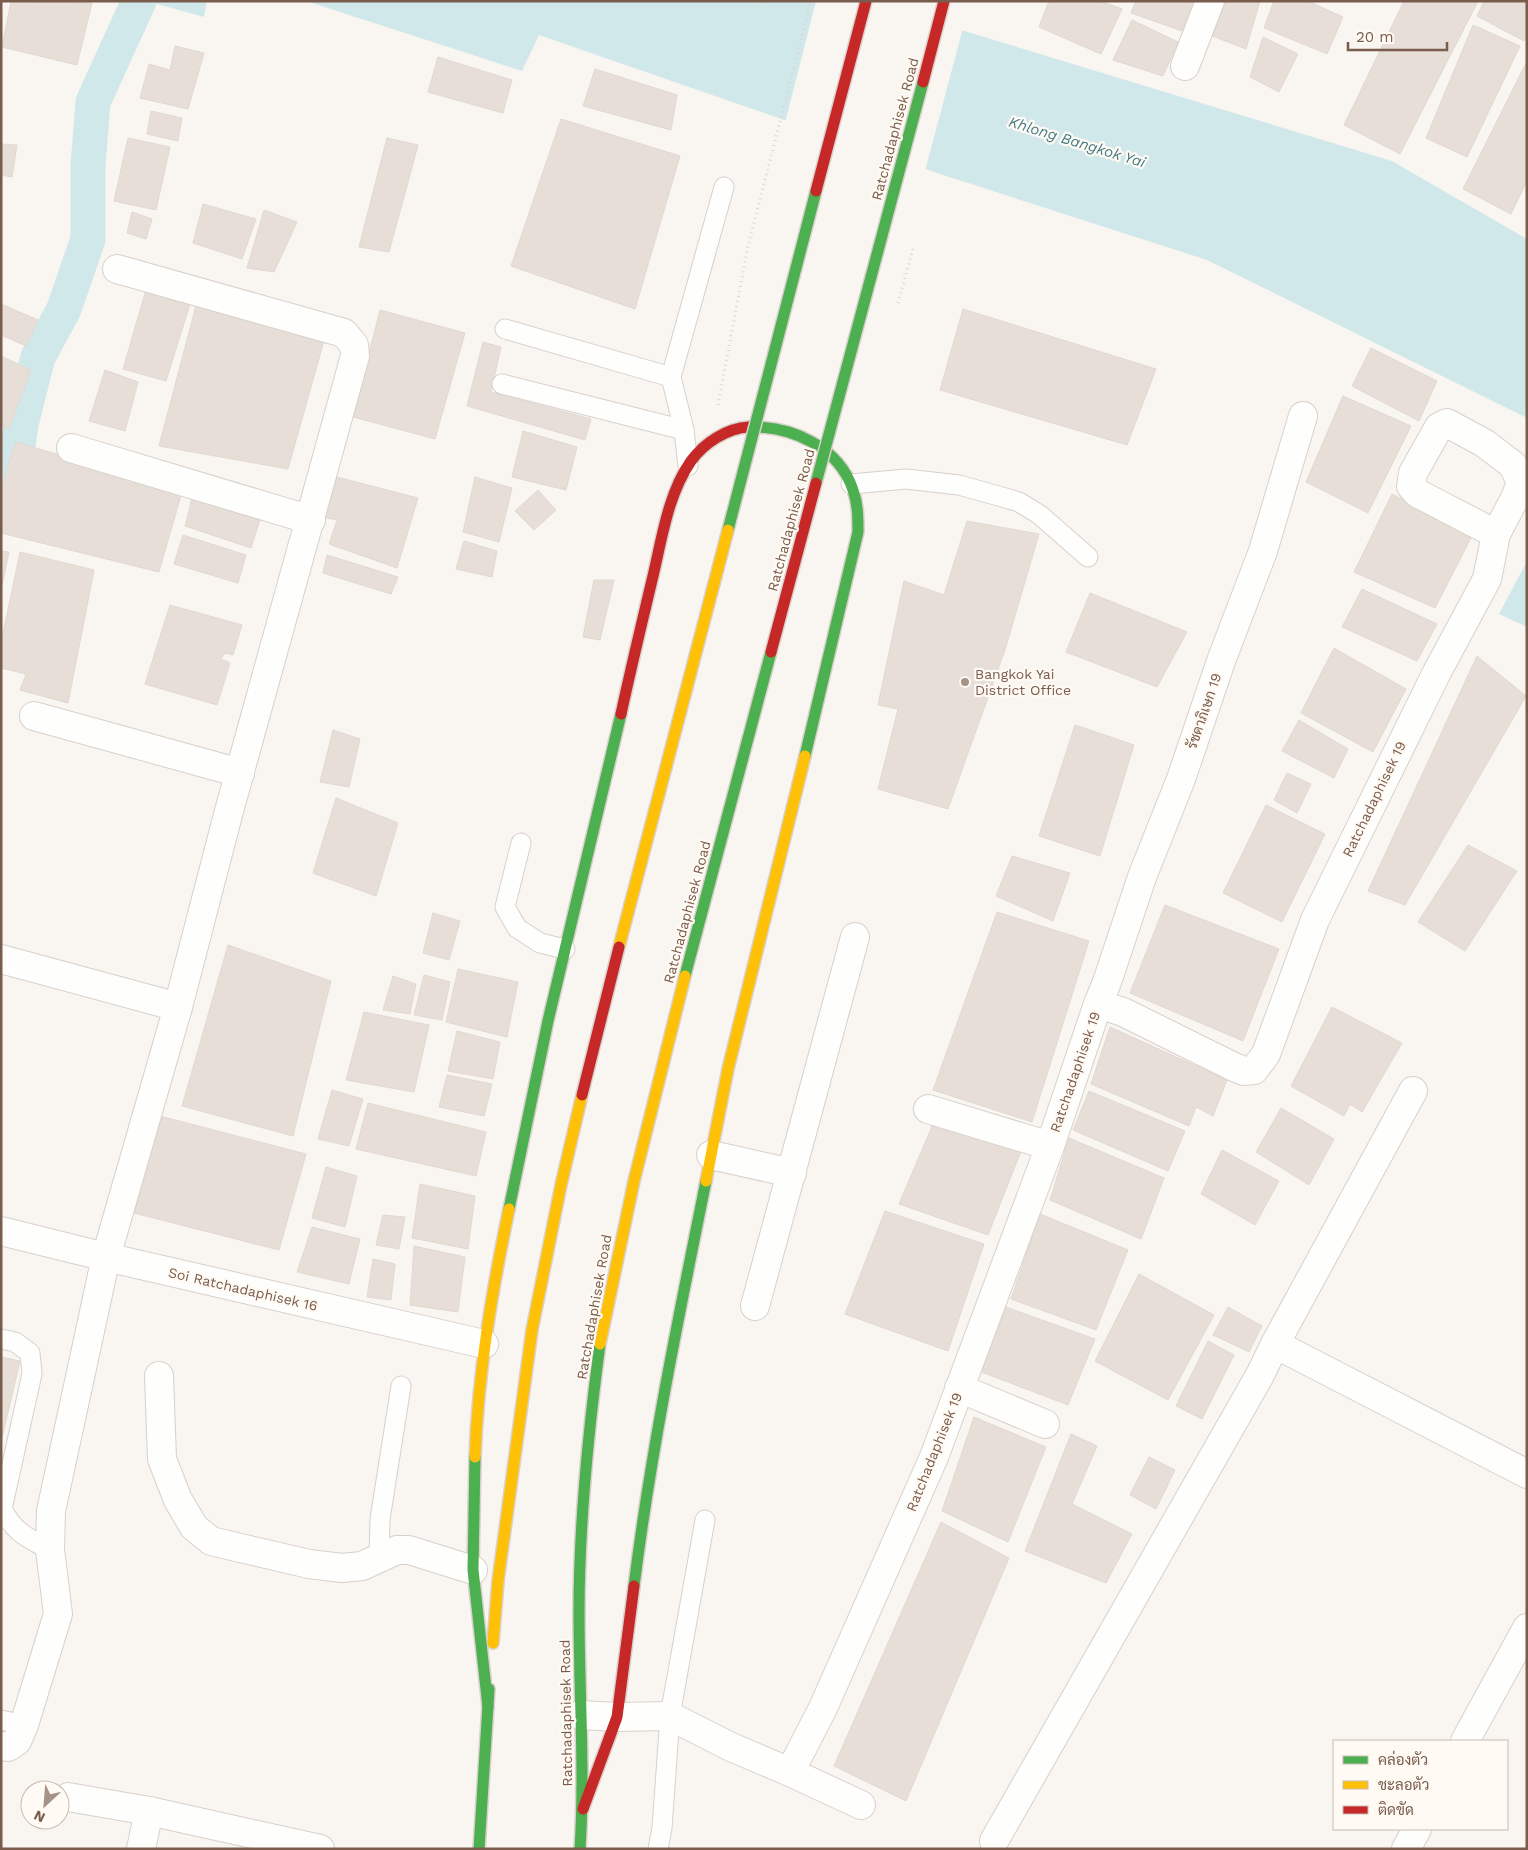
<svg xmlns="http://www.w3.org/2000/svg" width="1528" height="1850" font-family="'Work Sans',Sarabun,sans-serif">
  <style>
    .water { fill: #d0e8ea }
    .pier { fill: #f9f5f0 }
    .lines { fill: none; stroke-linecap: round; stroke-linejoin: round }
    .canal { stroke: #d0e8ea; stroke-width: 35 }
    .building { fill: #e6ded7; stroke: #e2d8d2 }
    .lane-casing { stroke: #d7d1cb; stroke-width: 21 }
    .street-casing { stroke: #d7d1cb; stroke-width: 30 }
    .fast-casing { stroke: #dad1cc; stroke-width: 14 }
    .slow-casing { stroke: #dad1cc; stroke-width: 14 }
    .jam-casing { stroke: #dad1cc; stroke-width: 14 }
    .path { stroke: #dcd5d0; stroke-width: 3; stroke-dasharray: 1 4; stroke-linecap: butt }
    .lane { stroke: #fefefd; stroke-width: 19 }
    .street { stroke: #fefefd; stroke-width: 28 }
    .fast { stroke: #4caf50; stroke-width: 11 }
    .slow { stroke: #ffc107; stroke-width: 11 }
    .jam { stroke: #c62828; stroke-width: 11 }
    .fast-bridge-casing { stroke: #dad1cc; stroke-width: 14; stroke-linecap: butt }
    .slow-bridge-casing { stroke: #dad1cc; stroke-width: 14; stroke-linecap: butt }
    .jam-bridge-casing { stroke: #dad1cc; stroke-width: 14; stroke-linecap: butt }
    .fast-bridge { stroke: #4caf50; stroke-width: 11 }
    .slow-bridge { stroke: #ffc107; stroke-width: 11 }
    .jam-bridge { stroke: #c62828; stroke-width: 11 }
    .poi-dot { fill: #a69286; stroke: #fffaf3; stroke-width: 2 }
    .labels { text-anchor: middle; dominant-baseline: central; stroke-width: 4.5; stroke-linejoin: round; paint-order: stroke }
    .street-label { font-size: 14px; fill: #7a5c4d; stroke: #fffaf3 }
    .poi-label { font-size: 14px; fill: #7a5c4d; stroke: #fffaf3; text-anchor: start }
    .water-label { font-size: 15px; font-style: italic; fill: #437c86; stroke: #fffaf3 }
  </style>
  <rect width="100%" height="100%" fill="#f9f5f0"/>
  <g class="water">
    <path d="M146,1H207L204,17Z"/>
    <path d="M306,1H866L1392,161L1527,239V418L1207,260L940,174L539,35L522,71Z"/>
    <path d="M1527,561V627L1499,614Z"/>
  </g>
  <path class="pier" d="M816,1H875L963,28L925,171L785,123Z"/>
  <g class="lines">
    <path class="canal" d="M8,488L14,476L21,424L38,357L64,309L88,239V165L93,102L139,1"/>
  </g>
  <g class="building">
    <path d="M11,1L92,3L77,65L2,47Z"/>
    <path d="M1049,1H1100L1122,9L1101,54L1039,27Z"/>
    <path d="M1136,1H1193L1182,31L1131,13Z"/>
    <path d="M1223,1H1260L1246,49L1210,35Z"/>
    <path d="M1274,1H1308L1343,17L1327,54L1264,28Z"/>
    <path d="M1404,1H1478L1400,154L1344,125Z"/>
    <path d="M1484,1H1527V36L1524,41L1477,16Z"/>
    <path d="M1132,20L1178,42L1163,76L1113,60Z"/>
    <path d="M1473,25L1520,46L1467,157L1426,138Z"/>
    <path d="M1263,37L1298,54L1279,92L1250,77Z"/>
    <path d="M175,46L204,53L188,109L140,98L149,64L170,70Z"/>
    <path d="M438,57L512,80L503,113L428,92Z"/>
    <path d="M1527,61V181L1511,214L1463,189Z"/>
    <path d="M595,69L677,95L671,130L583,106Z"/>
    <path d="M151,111L182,118L178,141L147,134Z"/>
    <path d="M561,119L680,156L635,309L511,266Z"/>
    <path d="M128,138L170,147L156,210L114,201Z"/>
    <path d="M387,138L418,145L389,252L359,247Z"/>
    <path d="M1,144L17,145L12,177L1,175Z"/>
    <path d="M203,204L256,219L242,259L193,243Z"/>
    <path d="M264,210L297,222L274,272L247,268Z"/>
    <path d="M132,212L152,219L146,239L127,233Z"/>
    <path d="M146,290L191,301L166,381L123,369Z"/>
    <path d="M197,302L325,337L288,469L159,446Z"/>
    <path d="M1,304L38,320L26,346L1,335Z"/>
    <path d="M963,309L1156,369L1127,445L940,390Z"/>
    <path d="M380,310L465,333L435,439L353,417Z"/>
    <path d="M483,342L501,347L491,392L591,419L585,440L467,406Z"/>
    <path d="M1371,348L1437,381L1419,421L1352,386Z"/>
    <path d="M1,356L31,370L9,429L1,426Z"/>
    <path d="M105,370L138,382L125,431L89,421Z"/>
    <path d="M1343,396L1411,426L1368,513L1306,482Z"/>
    <path d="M523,431L577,447L566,490L512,477Z"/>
    <path d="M16,442L182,492L159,572L1,533V487Z"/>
    <path d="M333,476L418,498L397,568L329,544L337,520L322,517Z"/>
    <path d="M475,477L512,488L499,542L463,532Z"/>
    <path d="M538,490L556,510L534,530L515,511Z"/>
    <path d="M1392,494L1472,536L1435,608L1354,572Z"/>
    <path d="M192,498L260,520L251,548L185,526Z"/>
    <path d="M967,521L1039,534L1005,650L948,809L878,789L898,709L878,705L904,581L944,595Z"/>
    <path d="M183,535L246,555L238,583L174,564Z"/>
    <path d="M464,541L497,551L492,577L456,569Z"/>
    <path d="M1,551L9,552L1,590Z"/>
    <path d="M20,552L94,570L68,703L20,690L26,674L1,668V643Z"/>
    <path d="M327,555L398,577L391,594L323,573Z"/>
    <path d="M594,580H614L600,640L583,637Z"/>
    <path d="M1362,589L1437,624L1417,661L1342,627Z"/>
    <path d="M1090,593L1187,632L1157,687L1066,652Z"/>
    <path d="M170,605L242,625L233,655L225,653L221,659L230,663L217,705L145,684Z"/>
    <path d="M1334,648L1406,689L1373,752L1301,713Z"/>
    <path d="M1477,656L1526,696L1405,905L1368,891Z"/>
    <path d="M1299,720L1348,749L1334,778L1282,751Z"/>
    <path d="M1075,725L1134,745L1100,856L1039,836Z"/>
    <path d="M333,730L360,739L349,787L320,782Z"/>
    <path d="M1287,773L1311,784L1297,813L1274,800Z"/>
    <path d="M336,798L398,823L376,896L313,873Z"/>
    <path d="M1266,805L1325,834L1282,922L1223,893Z"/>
    <path d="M1468,845L1517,871L1465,951L1418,922Z"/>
    <path d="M1012,856L1070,873L1053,921L996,896Z"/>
    <path d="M1165,905L1279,949L1243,1041L1130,993Z"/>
    <path d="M997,912L1089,941L1032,1122L933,1090Z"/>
    <path d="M433,913L460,921L449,960L423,953Z"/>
    <path d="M228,945L331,981L293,1136L182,1106Z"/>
    <path d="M458,969L518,982L507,1037L446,1022Z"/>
    <path d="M424,975L450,982L442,1020L414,1015Z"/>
    <path d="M393,976L416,984L410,1014L383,1010Z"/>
    <path d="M1332,1007L1402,1043L1362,1112L1350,1104L1344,1116L1291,1086Z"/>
    <path d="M364,1012L429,1025L414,1092L346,1080Z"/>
    <path d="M1110,1027L1227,1080L1213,1116L1196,1107L1189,1126L1091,1084Z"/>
    <path d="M457,1031L500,1042L493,1079L448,1071Z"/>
    <path d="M447,1075L492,1084L484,1116L439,1107Z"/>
    <path d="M332,1090L363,1099L349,1146L318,1139Z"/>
    <path d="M1089,1091L1185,1131L1168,1171L1073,1130Z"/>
    <path d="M368,1103L486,1132L476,1176L356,1149Z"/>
    <path d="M1281,1108L1334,1139L1309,1185L1256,1152Z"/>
    <path d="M160,1116L306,1154L279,1250L134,1213Z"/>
    <path d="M933,1124L1021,1151L988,1235L899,1204Z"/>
    <path d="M1069,1138L1164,1178L1141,1239L1050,1200Z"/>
    <path d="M1222,1150L1279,1181L1255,1225L1201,1194Z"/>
    <path d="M326,1167L357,1176L345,1227L312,1218Z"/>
    <path d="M420,1184L475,1196L468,1249L412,1238Z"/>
    <path d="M885,1211L984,1244L948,1351L845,1314Z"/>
    <path d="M1040,1214L1128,1250L1096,1330L1011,1299Z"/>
    <path d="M383,1215L405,1217L399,1249L376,1245Z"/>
    <path d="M312,1227L360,1239L349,1284L297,1272Z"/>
    <path d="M414,1246L465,1257L458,1312L410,1305Z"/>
    <path d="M373,1259L395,1264L391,1300L367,1297Z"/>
    <path d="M1139,1274L1214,1315L1168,1400L1095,1361Z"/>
    <path d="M1003,1306L1095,1339L1068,1405L979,1371Z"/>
    <path d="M1228,1307L1262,1326L1249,1352L1213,1335Z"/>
    <path d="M1208,1341L1234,1355L1202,1419L1176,1406Z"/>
    <path d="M1,1357L20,1361L1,1442Z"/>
    <path d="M974,1417L1046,1447L1008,1542L942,1511Z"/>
    <path d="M1071,1434L1097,1446L1072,1504L1132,1534L1106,1583L1025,1551Z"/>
    <path d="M1149,1457L1175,1470L1156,1509L1130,1495Z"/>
    <path d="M941,1522L1009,1558L906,1801L834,1766Z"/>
  </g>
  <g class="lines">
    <g class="lane-casing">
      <g id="lane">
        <path d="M505,329L671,377"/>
        <path d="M502,384L684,430"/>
        <path d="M688,466L684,430L671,377L724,187"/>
        <path d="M851,484L906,479L959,485L995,495L1019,502L1040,515L1088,557"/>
        <path d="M521,843L505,907L517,928L540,943L565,949"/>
        <path d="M1,1339L15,1342L30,1353L32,1374L2,1509C15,1533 26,1537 50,1550"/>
        <path d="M379,1559L380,1519L401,1386"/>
        <path d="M1,1720L24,1725"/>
        <path d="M658,1849L662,1828L670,1716L705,1520"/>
      </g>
    </g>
    <g class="street-casing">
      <g id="street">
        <path d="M1185,66L1210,1"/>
        <path d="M71,448L311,520"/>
        <path d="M34,716L240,773"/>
        <path d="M1,959L178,1007"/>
        <path d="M1098,1004L1107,982L1142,877L1181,779L1221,661L1263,551L1303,416"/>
        <path d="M928,1109L1050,1146"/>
        <path d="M711,1155L792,1173"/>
        <path d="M1,1231L106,1257L484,1344"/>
        <path d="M755,1306L855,937"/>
        <path d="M1275,1344L1413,1091"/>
        <path d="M159,1376L162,1459L178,1500L194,1527L211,1541L309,1564L342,1568L362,1566L397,1550H409L473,1570"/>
        <path d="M959,1388L1045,1424"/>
        <path d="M580,1715L617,1717L670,1716L731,1747L790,1772L823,1708L934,1457L1050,1146L1098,1004L1123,1012L1234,1067L1244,1071L1254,1070L1266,1054L1315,920L1436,674L1487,579L1496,534L1515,498L1521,483L1513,465L1484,443L1447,423L1439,427L1413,473L1411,486L1417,493L1496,534"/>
        <path d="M1465,1741L1527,1628"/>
        <path d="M1,1746L8,1747L17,1741L24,1725L58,1614L50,1550L51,1511L106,1257L178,1007L229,811L355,356L354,345L344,333L117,269"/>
        <path d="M790,1772L861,1805"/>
        <path d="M68,1797L149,1811L320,1849"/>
        <path d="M994,1841L1260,1375L1275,1344L1527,1474"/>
        <path d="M141,1849L149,1811"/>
        <path d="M1406,1849L1417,1829"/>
      </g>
    </g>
    <g class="fast-casing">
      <g id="fast">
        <path d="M749,427C792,426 839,447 853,490C858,504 858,518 858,532L805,756"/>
        <path d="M509,1209L548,1021L621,714"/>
        <path d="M475,1457L473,1570L488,1707"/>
        <path d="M634,1586C651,1450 679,1315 706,1181"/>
        <path d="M479,1849L489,1689"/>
        <path d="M580,1849C585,1770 579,1692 579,1613C579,1523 588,1433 600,1344"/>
      </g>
    </g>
    <g class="slow-casing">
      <g id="slow">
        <path d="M706,1181L728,1069L805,756"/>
        <path d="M475,1457C478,1373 492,1291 509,1209"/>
        <path d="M493,1643L498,1581L532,1330"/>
      </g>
    </g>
    <g class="jam-casing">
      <g id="jam">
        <path d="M621,714C631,668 642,622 653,576C662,538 668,494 691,461C704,443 727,428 749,427"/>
        <path d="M583,1809L617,1717L634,1586"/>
      </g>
    </g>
    <g class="path">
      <path d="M760,1L768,4"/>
      <path d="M898,303L913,249"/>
      <path d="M718,405L748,246L811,1"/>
    </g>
    <use href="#lane" class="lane"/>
    <use href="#street" class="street"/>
    <use href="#fast" class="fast"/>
    <use href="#slow" class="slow"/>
    <use href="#jam" class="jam"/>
    <g class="fast-bridge-casing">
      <g id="fast-bridge">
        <path d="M816,483L923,82"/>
        <path d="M728,530L816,191"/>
        <path d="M685,976L771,652"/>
      </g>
    </g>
    <g class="slow-bridge-casing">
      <g id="slow-bridge">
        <path d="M619,947L728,530"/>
        <path d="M532,1330L561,1185L582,1095"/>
        <path d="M600,1344L634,1181L685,976"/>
      </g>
    </g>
    <g class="jam-bridge-casing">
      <g id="jam-bridge">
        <path d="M923,82L944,1"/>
        <path d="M816,191L866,1"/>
        <path d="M771,652L816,483"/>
        <path d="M582,1095L619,947"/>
      </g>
    </g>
    <use href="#fast-bridge" class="fast-bridge"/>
    <use href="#slow-bridge" class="slow-bridge"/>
    <use href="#jam-bridge" class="jam-bridge"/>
  </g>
  <circle class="poi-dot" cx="965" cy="682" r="5"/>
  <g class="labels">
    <g class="street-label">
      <text transform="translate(895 129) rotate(-75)">Ratchadaphisek Road</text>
      <text transform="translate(791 520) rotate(-75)">Ratchadaphisek Road</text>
      <text transform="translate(1204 711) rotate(-71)">รัชดาภิเษก 19</text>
      <text transform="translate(1374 799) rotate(-64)">Ratchadaphisek 19</text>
      <text transform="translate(687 912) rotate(-75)">Ratchadaphisek Road</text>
      <text transform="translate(1075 1072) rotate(-71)">Ratchadaphisek 19</text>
      <text transform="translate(243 1289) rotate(13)">Soi Ratchadaphisek 16</text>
      <text transform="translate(594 1307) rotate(-80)">Ratchadaphisek Road</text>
      <text transform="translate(934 1452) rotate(-68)">Ratchadaphisek 19</text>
      <text transform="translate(566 1713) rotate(-91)">Ratchadaphisek Road</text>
    </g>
    <g class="poi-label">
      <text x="975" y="674">Bangkok Yai<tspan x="975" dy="16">District Office</tspan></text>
    </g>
    <g class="water-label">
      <text transform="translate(1077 142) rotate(17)">Khlong Bangkok Yai</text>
    </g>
  </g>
  <rect width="1528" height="1850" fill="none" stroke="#7a5c4d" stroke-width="5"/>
  <rect x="1333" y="1740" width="175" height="90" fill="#fffaf3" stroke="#cabbb1"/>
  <rect x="1343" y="1756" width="25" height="8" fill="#4caf50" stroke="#cabbb1"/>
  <text x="1378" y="1765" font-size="15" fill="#7a5c4d">คล่องตัว</text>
  <rect x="1343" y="1781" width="25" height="8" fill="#ffc107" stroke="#cabbb1"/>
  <text x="1378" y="1790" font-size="15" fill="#7a5c4d">ชะลอตัว</text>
  <rect x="1343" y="1806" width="25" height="8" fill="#c62828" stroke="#cabbb1"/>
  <text x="1378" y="1815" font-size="15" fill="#7a5c4d">ติดขัด</text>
  <g transform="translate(45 1805) rotate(206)"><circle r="24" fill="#fffaf3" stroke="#cabbb1"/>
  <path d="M0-4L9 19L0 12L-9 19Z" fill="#a69286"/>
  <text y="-8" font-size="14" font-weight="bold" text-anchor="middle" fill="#7a5c4d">N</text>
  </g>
  <path d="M1348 42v8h99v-8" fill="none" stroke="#7a5c4d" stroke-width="2.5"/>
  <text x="1356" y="42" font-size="15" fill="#7a5c4d" stroke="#fffaf3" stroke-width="4" paint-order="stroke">20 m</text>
</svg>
